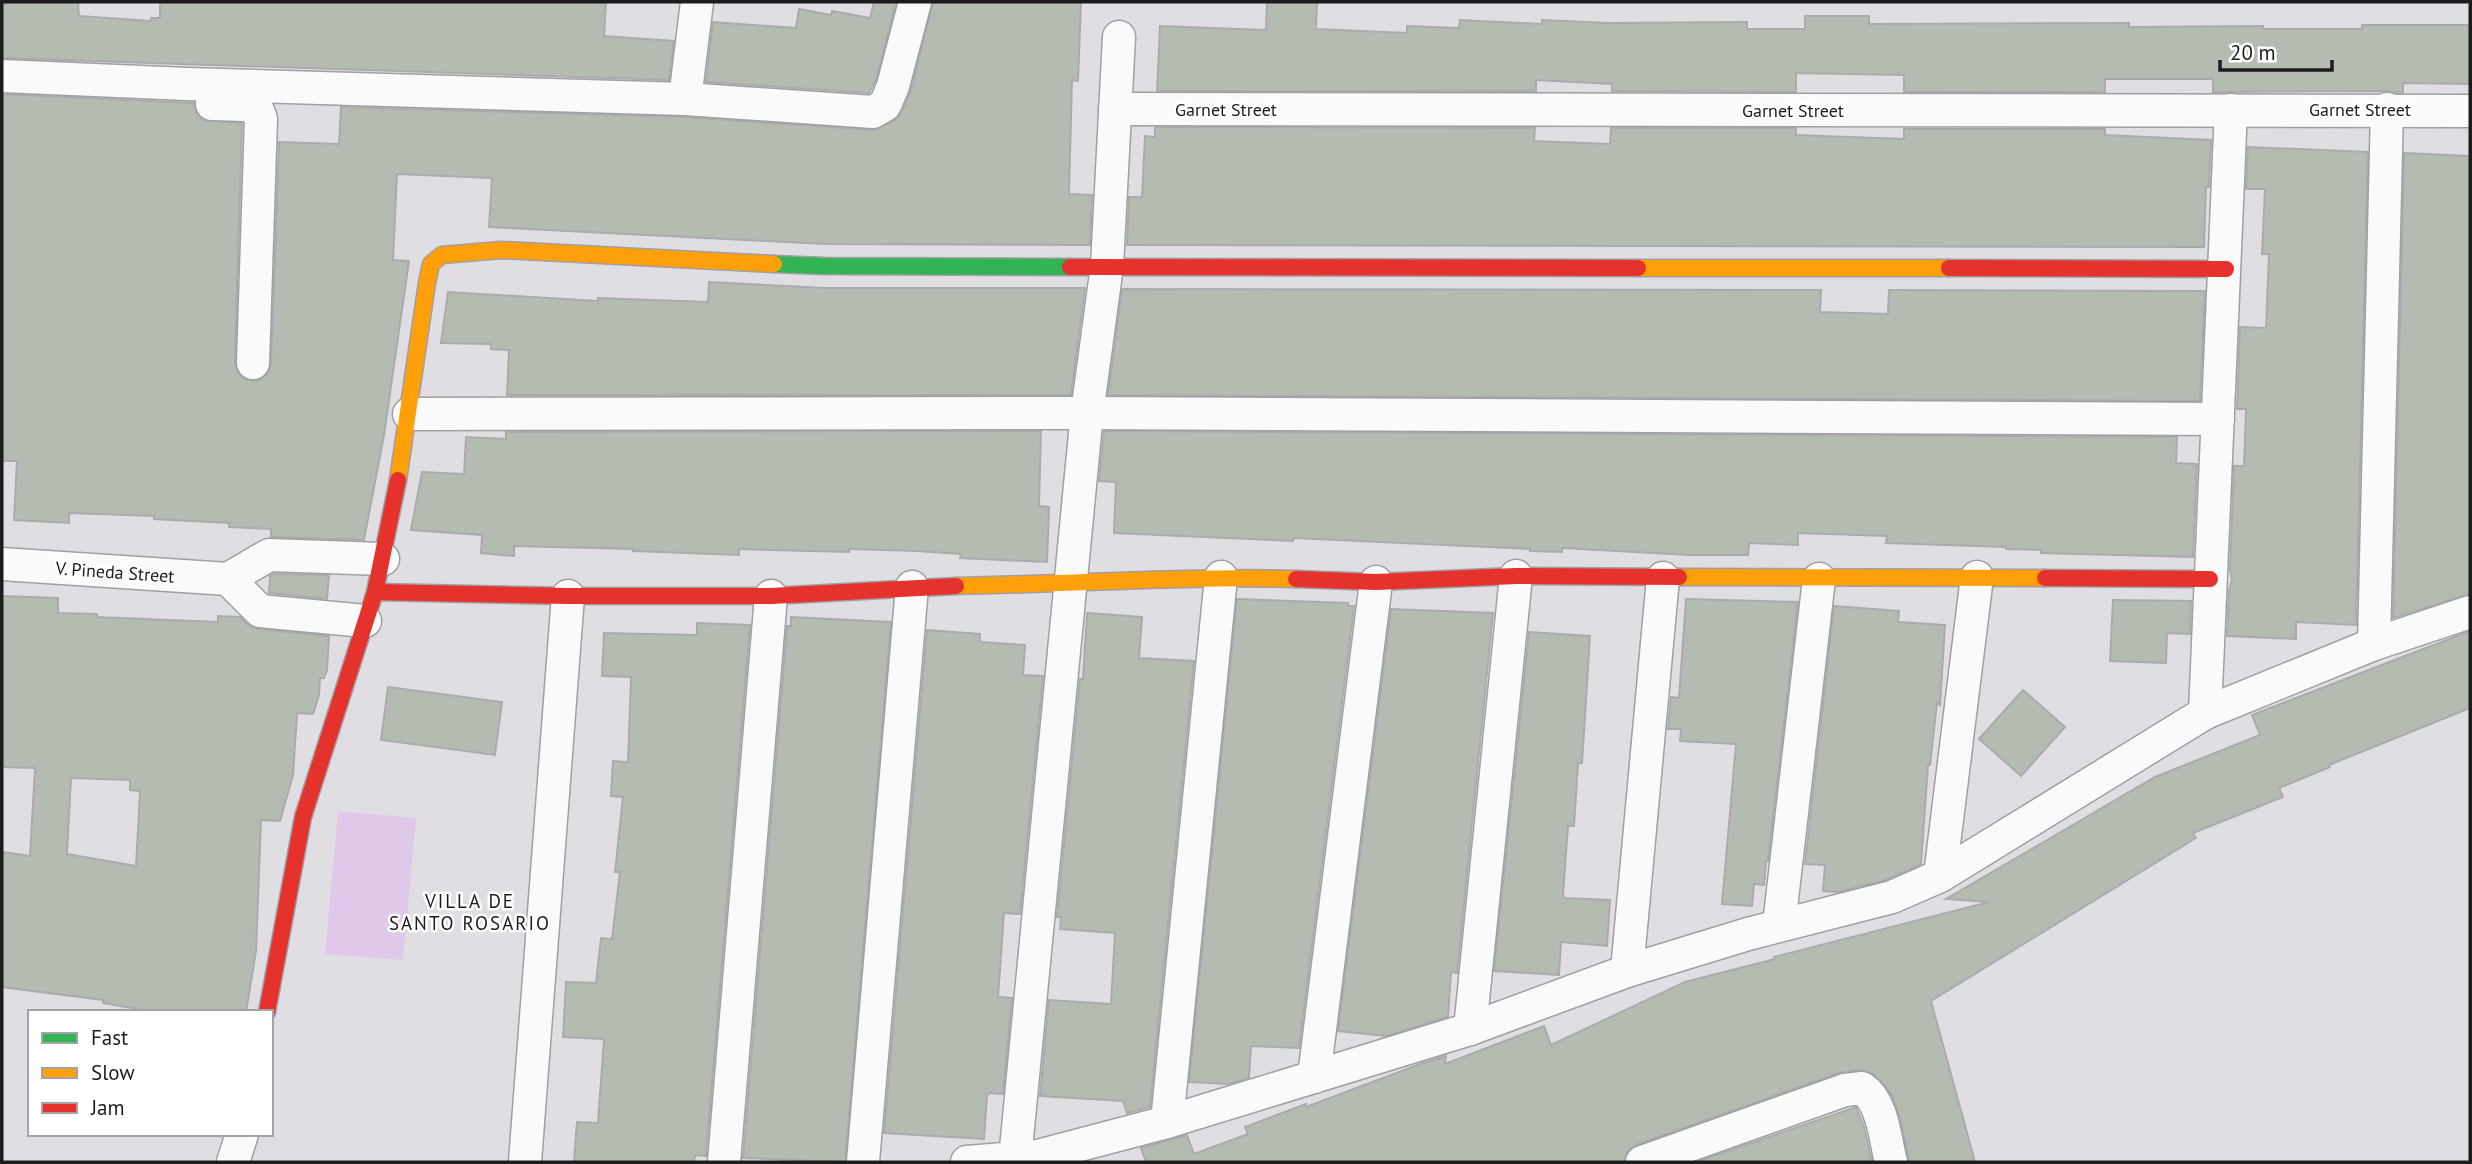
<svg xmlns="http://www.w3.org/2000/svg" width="2472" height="1164" font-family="'PT Sans',sans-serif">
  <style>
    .green { fill: #e0c8ea }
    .building { fill: #b4bbb1; stroke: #ababac; stroke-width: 2; fill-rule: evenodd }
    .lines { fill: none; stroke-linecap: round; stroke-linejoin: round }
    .street-casing { stroke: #a19fa2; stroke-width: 35 }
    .fast-casing { stroke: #a19fa2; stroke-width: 19 }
    .slow-casing { stroke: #a19fa2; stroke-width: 19 }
    .jam-casing { stroke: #a19fa2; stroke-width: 19 }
    .street { stroke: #fafafb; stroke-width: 32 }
    .fast { stroke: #30b455; stroke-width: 16 }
    .slow { stroke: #ff9f0a; stroke-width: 16 }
    .jam { stroke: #e5322d; stroke-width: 16 }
    .labels { text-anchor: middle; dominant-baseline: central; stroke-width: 5; stroke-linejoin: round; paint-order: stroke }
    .street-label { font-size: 18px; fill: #1d1b1e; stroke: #fff }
    .neighbourhood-label { font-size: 19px; letter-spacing: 2px; fill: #1d1b1e; stroke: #fff }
  </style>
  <rect width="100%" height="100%" fill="#e1dee3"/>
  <path class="green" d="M338,811L416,818L403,960L325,954Z"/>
  <g class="building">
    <path d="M2,2H78L79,16L151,21V18H160V2H606L604,36L674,41L669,80L2,58Z"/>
    <path d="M874,2H896L876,80L869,93L706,82L713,22L796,28L799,9L831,15L832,11L870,18Z"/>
    <path d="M933,2H1081L1078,81L1072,80L1069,194L1092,195L1090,245L825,244L489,227L492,178L397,174L393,260L409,261L384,435L364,540L271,537V529L229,527V523L154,519V516L69,513V523L14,520L17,461H2V94L194,103L196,113L203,120L242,123L235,362L237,371L243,378L253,381L261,379L268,373L271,364L279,142L339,144L341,107L684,117L873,130L894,121L902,112L911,91Z"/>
    <path d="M1267,2H1317L1316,29L1407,33V26L1459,28L1460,20L1542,24V20L1608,23L1747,22V29H1805V16H1869V24L2129,23V27L2263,26V29H2362V25H2470V84L2403,83V93L2387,91L2213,92V79H2105V92H1904V75L1796,73V92L1612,91V84L1536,80V91H1157L1160,26L1266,30Z"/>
    <path d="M1155,127L1535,128L1534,141L1610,144L1611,128H1796V135L1904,139V129H2105V135L2211,140L2209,187H2206L2204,247L1127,245L1129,197H1142L1145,136L1155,137Z"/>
    <path d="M2248,147L2368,152L2356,625L2296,622V639L2227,636L2229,590L2232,580L2230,570L2234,466H2244L2246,409H2237L2240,327L2266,328L2269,254H2262L2265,189H2246Z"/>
    <path d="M2404,153L2470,156V594L2393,618Z"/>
    <path d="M709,282L824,288H1085L1071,395H507L509,350L491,349V344L441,343L448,292L598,301V298L708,302Z"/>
    <path d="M1122,289L1821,290L1820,312L1888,314L1889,290L2205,291L2200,401L1108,395Z"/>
    <path d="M1041,431L1039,506L1049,507L1047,562L960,558L961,554L916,551L849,549V552L739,549V555L633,551V549L514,546V556L481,553L482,535L411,530L422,472L464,474L466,437L506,439V432Z"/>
    <path d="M1104,431L2177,437L2176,463L2197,464L2193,557L2041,553V550L2006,549V547L1886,543L1887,536L1798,533V545L1749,543L1748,555H1689L1562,548V552L1530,551V549L1293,538V541L1114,533L1116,482L1099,481Z"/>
    <path d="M274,574L329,575L327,599L269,593L270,576Z"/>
    <path d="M2,596L58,598V613L97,614V617L218,622V616L240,617L248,625L258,629L329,636L327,670L324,678H320L319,695L313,714L297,713L293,775L280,821L261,820L256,951L246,1012H154L103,1003V1000L2,987V852L30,856L35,768L2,767ZM71,778L130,780V790L140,791L136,866L67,854Z"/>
    <path d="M1237,599L1348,603V606H1354L1299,1048L1251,1046L1249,1078L1228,1084L1189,1082Z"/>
    <path d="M1686,599L1798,602L1768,861H1766L1764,885L1754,884L1752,906L1722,904L1736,744L1680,741L1681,729H1668L1671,697L1679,698Z"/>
    <path d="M2113,600L2191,601L2190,634L2167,633L2166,663L2110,661Z"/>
    <path d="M1834,606L1899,611L1898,622L1945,625L1940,705L1937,703L1930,765H1928L1921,864L1886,880L1838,892L1823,891L1825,865L1805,864Z"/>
    <path d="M1391,609L1493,613L1457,973L1451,972L1448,1017L1386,1036L1338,1031Z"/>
    <path d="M1087,613L1142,617L1139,658L1194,661L1150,1107L1127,1113L1123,1101L1040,1096L1049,1000L1111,1004L1115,933L1060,929L1061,917H1057L1080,679H1083Z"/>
    <path d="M791,617L891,622L845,1162L743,1158L787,626H791Z"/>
    <path d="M697,623L750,625L706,1156L695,1155L694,1162H574L577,1122L598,1123L604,1039L563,1037L566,982L596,983L601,938L612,939L620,872H615L623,797L611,796L613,761L628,762L631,677L602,676L604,633L697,635Z"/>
    <path d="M927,630L980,634V642L1025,645L1023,675L1043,676L1020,914L1004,913L998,997L1012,998L1003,1094L989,1093L987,1096L984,1139L884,1133Z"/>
    <path d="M2470,631V708L2329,765L2330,767L2279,788L2283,797L2193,833L2196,838L1931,1001L1975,1162H1909L1900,1117L1891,1094L1874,1074L1860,1070L1839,1073L1636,1145L1628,1151L1624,1162H1146L1141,1148L1187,1135L1194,1154L1248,1134L1245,1127L1306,1104V1107L1423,1063L1446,1056L1445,1064L1544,1026L1551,1045L1685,982L1775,959L1774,957L1989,902L1946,899L2155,777L2260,735L2252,715Z"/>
    <path d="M1529,632L1590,636L1582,763H1578L1574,826H1568L1563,895L1564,898L1610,900L1607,946L1561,942L1559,975L1494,971Z"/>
    <path d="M388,687L502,702L495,755L381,740Z"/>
    <path d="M2023,690L2065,727L2021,776L1979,739Z"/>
    <path d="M1856,1107L1864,1127L1872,1162H1696Z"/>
  </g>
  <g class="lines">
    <g class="street-casing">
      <g id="street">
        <path d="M2,76L187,84L685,99L697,2"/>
        <path d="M685,99L873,112L885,105L893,86L915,2"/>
        <path d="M212,104L245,105L257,108L261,119L253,363"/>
        <path d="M1115,109L2470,111"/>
        <path d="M409,414L1087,413L2218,419"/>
        <path d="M2,564L228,579L269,555L383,559"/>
        <path d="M228,579L260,611L365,621"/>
        <path d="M2374,644L2387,109"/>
        <path d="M2205,713L2231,110"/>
        <path d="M1940,876L1977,577"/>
        <path d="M1779,925L1819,579"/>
        <path d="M1627,971L1663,578"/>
        <path d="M1470,1029L1516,576"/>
        <path d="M1314,1077L1376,582"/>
        <path d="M1167,1122L1221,577"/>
        <path d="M1015,1159L1087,413L1107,266L1119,37"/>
        <path d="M233,1162L242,1134"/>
        <path d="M525,1162L568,596"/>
        <path d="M724,1162L771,596"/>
        <path d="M863,1162L912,587"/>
        <path d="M967,1162L1038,1156L1167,1122L1470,1029L1627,971L1748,934L1892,897L1940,876L2205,713L2374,644L2470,612"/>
        <path d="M1642,1162L1845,1090L1862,1088C1883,1102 1885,1139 1891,1162"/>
      </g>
    </g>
    <g class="fast-casing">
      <path id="fast" d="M774,264L824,266L1070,267"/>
    </g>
    <g class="slow-casing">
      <g id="slow">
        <path d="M1638,268H1949"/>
        <path d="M398,480L427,283L431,264L442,255L501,250L774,264"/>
        <path d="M1679,577L2045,578"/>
        <path d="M956,586C1069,584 1182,576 1296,579"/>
      </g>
    </g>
    <g class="jam-casing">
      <g id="jam">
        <path d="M1070,267L1638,268"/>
        <path d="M1949,268L2226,269"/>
        <path d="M2045,578L2210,579"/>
        <path d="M1296,579L1376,582L1516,576L1679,577"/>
        <path d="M375,592L568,596H771L956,586"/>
        <path d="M267,1012L303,817L375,592L398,480"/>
      </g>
    </g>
    <use href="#street" class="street"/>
    <use href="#fast" class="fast"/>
    <use href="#slow" class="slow"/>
    <use href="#jam" class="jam"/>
  </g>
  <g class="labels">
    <g class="street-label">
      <text x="1226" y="109">Garnet Street</text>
      <text x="2360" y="109">Garnet Street</text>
      <text x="1793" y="110">Garnet Street</text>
      <text transform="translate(115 572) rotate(4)">V. Pineda Street</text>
    </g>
    <g class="neighbourhood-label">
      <text x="470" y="901">VILLA DE<tspan x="470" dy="22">SANTO ROSARIO</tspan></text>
    </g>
  </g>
  <rect width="2472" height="1164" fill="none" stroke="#1d1b1e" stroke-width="7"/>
  <rect x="28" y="1010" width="245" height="126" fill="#ffffff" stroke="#a5a4a5" stroke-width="2"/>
  <rect x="42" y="1033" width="35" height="10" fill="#30b455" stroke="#a5a4a5" stroke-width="2"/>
  <text x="91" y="1045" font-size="21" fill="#1d1b1e">Fast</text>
  <rect x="42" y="1068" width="35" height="10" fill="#ff9f0a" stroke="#a5a4a5" stroke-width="2"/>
  <text x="91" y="1080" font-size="21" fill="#1d1b1e">Slow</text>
  <rect x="42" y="1103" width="35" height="10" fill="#e5322d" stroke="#a5a4a5" stroke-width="2"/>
  <text x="91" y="1115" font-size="21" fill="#1d1b1e">Jam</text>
  <path d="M2220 60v10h112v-10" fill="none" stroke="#1d1b1e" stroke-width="3.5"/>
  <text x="2230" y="60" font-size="21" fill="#1d1b1e" stroke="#ffffff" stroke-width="5" paint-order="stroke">20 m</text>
</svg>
